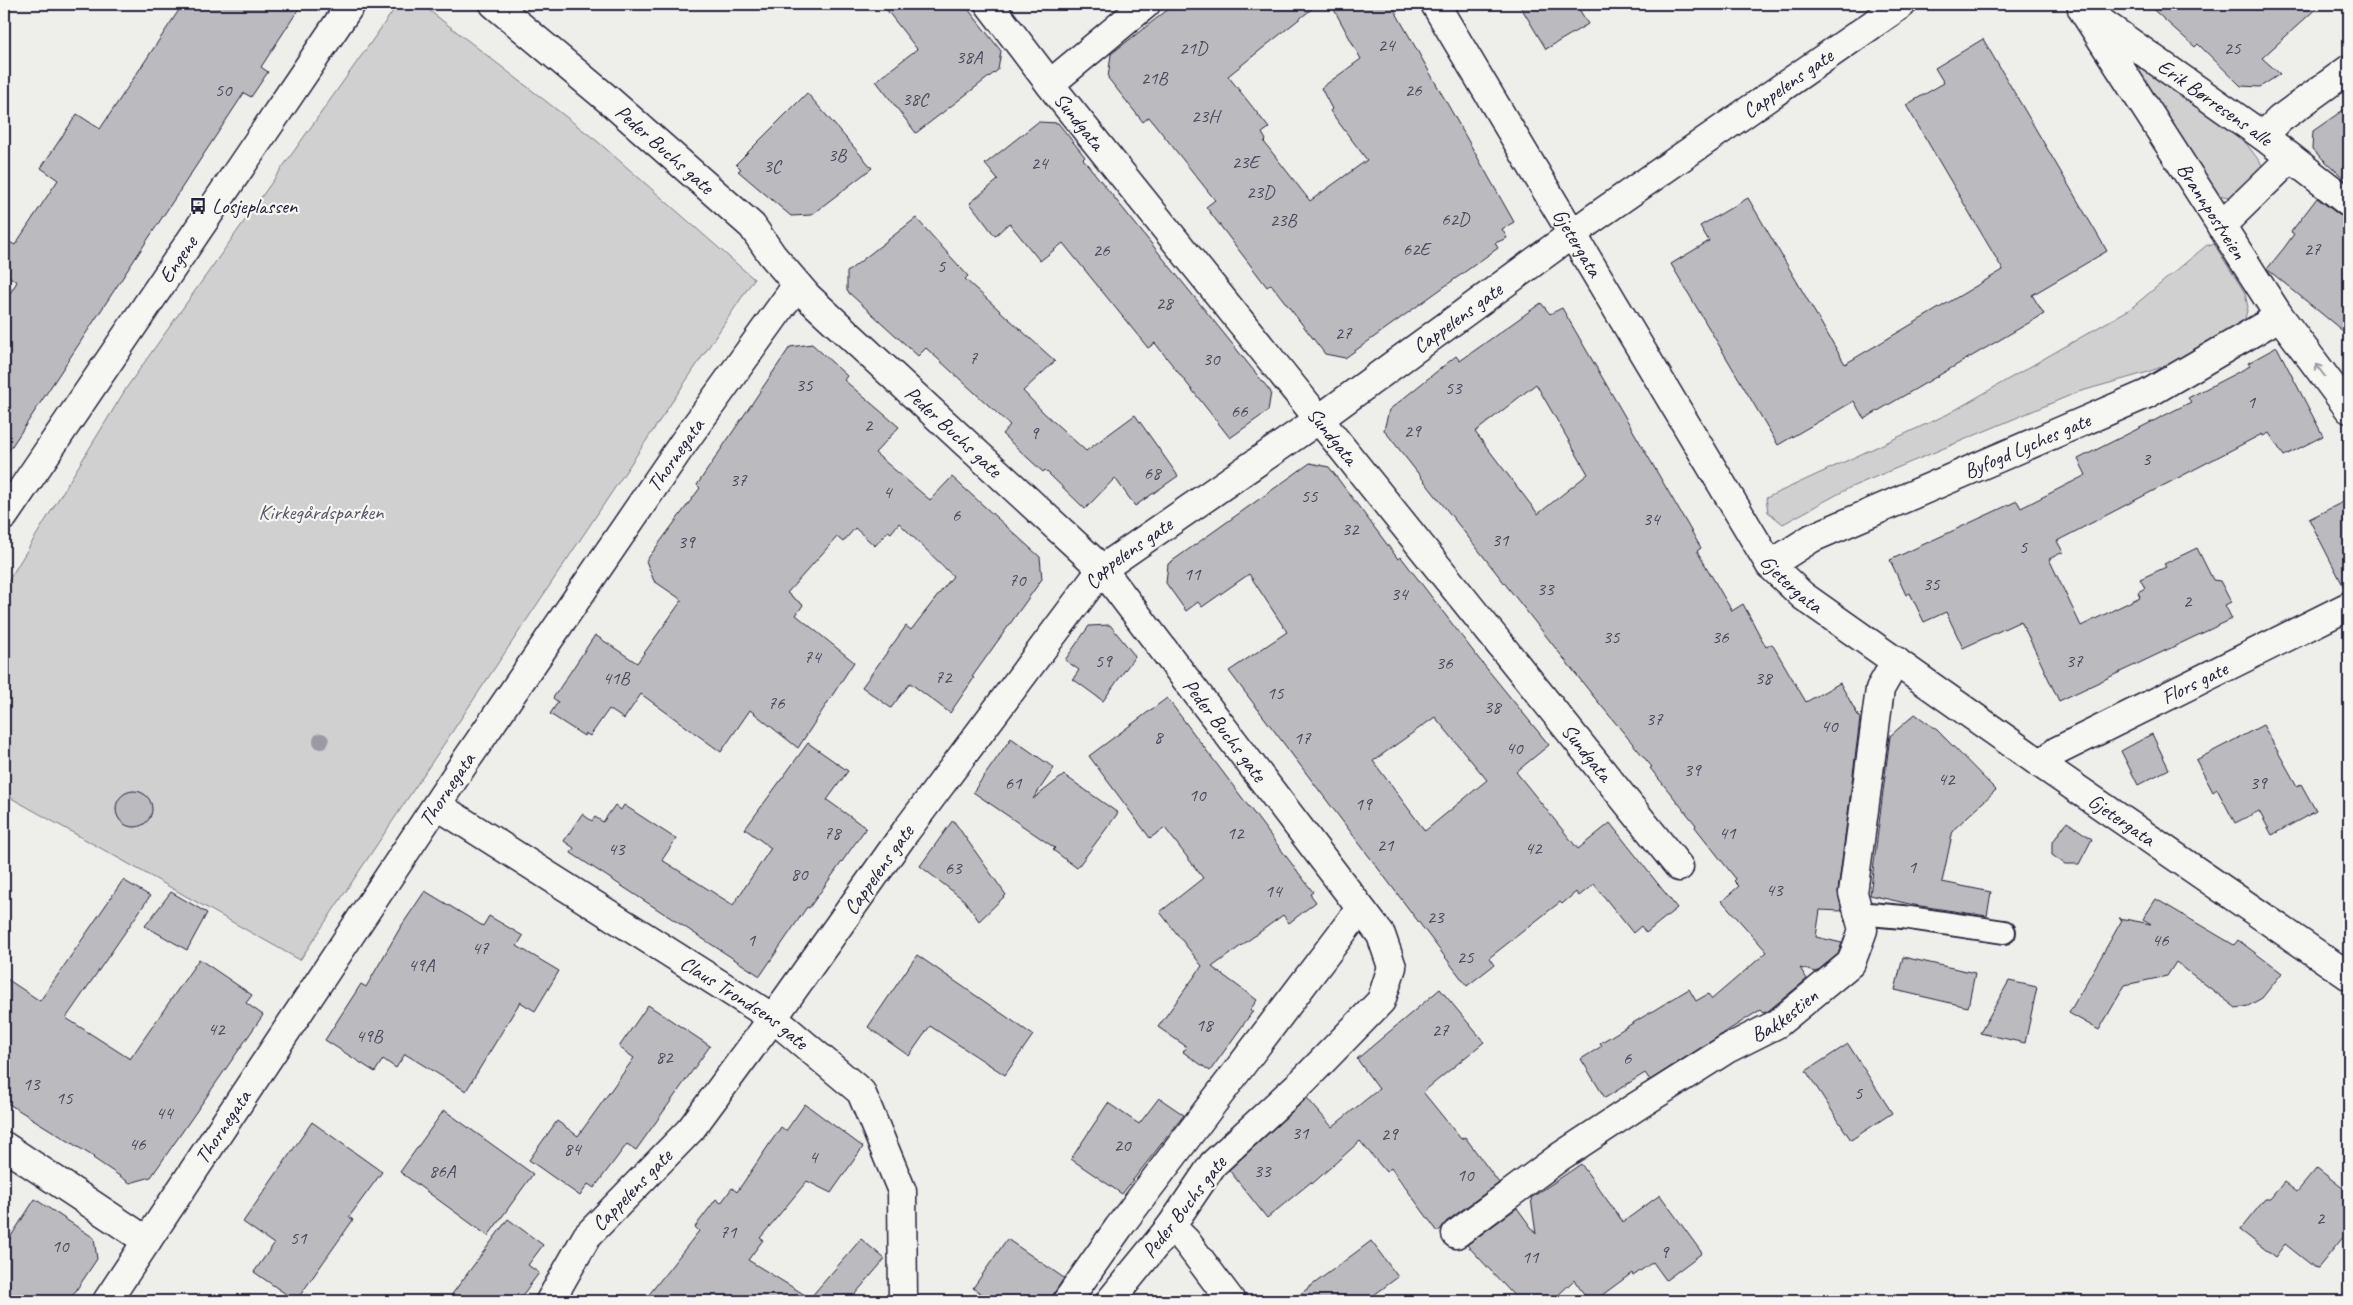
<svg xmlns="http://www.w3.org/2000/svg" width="2353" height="1305" font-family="Caveat,sans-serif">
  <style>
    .green { fill: #d0d0d1; stroke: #797986 }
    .building { fill: #bbbbbf; stroke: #22223b; fill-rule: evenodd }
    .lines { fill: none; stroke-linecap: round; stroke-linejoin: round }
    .lane-casing { stroke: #22223b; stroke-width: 26 }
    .street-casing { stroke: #22223b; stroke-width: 31 }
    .secondary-casing { stroke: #22223b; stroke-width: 31 }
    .lane { stroke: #f6f6f2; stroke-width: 22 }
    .street { stroke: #f6f6f2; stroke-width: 28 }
    .secondary { stroke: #f6f6f2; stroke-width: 28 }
    .tree { fill: #9a9aa3 }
    .oneway { stroke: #9797a0 }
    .labels { text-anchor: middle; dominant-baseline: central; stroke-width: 4.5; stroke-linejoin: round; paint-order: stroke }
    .number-label { font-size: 19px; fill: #48485c }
    .street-label { font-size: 21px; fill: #22223b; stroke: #f6f6f2 }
    .poi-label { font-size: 21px; fill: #22223b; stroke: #f6f6f2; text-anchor: start }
    .park-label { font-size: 21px; fill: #565668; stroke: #f6f6f2 }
  </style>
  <rect width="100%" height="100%" fill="#eeeeeb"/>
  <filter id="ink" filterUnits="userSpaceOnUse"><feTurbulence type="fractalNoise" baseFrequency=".02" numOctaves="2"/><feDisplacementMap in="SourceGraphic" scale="10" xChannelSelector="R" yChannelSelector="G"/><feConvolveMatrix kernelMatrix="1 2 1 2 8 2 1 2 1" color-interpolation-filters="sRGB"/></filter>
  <g filter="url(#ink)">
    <g class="green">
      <path d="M398,4H421L597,141L754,279L300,960L4,794V588L127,387Z"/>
      <path d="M2124,52L2242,138L2263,166L2258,182L2232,198L2215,194Z"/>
      <path d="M2214,244L2245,293L2248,307L2244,322L2202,352L2145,373L2078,392L1849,488L1783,524L1768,512L1766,498L1948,414L2130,309L2207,245Z"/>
    </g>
    <g class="building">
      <path d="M183,4H302L261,67L268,72L251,97L244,93L4,458V303L17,282L4,273V239L15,245L58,180L41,168L77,114L100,129Z"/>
      <path d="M882,4H964L1001,51L998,70L916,133L876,81L917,49Z"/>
      <path d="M1175,4H1318L1228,76L1269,128L1262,133L1266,140L1264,142L1310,201L1367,160L1330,111L1332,109L1321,88L1361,59L1331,4H1391L1514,222L1502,229L1507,238L1495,243L1498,248L1345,358L1325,354L1271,284L1267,287L1206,207L1215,200L1149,117L1143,122L1108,78L1111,54Z"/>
      <path d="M1519,4H1576L1588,24L1546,49Z"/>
      <path d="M2147,4H2321L2262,58L2280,74L2260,87L2241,86L2198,44L2195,47Z"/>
      <path d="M1983,39L2107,251L2032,295L2044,314L1864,419L1854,401L1778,445L1671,264L1709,241L1700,226L1748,198L1845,364L2003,270L1906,105L1944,83L1935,68Z"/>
      <path d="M807,93L872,168L811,215L791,216L738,171L741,169L736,164Z"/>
      <path d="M2349,106V183L2312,149L2313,131Z"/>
      <path d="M1038,122L1058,123L1085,157L1083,159L1271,392L1268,411L1230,438L1155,343L1148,348L1063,243L1040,261L1009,223L995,236L970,203L998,180L985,164Z"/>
      <path d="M2317,198L2339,215L2349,218V336L2267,269L2284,248L2294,234L2291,232Z"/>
      <path d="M916,218L968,276L965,279L1055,361L1023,391L1044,413L1086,451L1135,415L1178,476L1135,506L1115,478L1085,509L1045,470L1043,472L1002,434L1010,425L926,348L918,356L847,291V272Z"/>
      <path d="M1541,303L1550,314L1562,308L1701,548L1697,551L1732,611L1743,604L1766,647L1772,644L1806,702L1840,683L1860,719L1838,891L1842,911L1820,910L1816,937L1842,943L1838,954L1816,972L1800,968L1807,979L1768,1011L1763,1013L1760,1010L1650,1080L1645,1073L1605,1098L1581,1059L1602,1046L1600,1043L1689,989L1696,1001L1708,994L1712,999L1767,952L1722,901L1739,886L1734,881L1736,879L1695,827L1696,825L1650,768L1652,767L1594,697L1384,430L1389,410L1456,356L1460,361ZM1536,384L1588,474L1538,514L1475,432Z"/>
      <path d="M812,344L847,376L844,380L899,427L875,453L930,500L952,477L1040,557L1042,579L972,677L974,678L950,713L910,683L891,708L862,687L906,626L911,630L953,576L899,523L891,533L888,531L875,546L855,528L843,542L837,537L787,593L803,605L796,615L854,662L798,748L750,710L721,752L641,694L624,719L609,709L590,736L585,733L584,736L550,714L558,702L553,698L595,635L637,663L682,600L654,581L646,561L700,488L697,485L790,347Z"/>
      <path d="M2277,347L2323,436L2284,456L2269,433L2263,436L2262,434L2057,541L2063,552L2049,559L2081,626L2140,597L2138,592L2145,588L2140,579L2166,567L2164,564L2197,548L2213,580L2220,581L2231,602L2225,605L2232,619L2059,701L2021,621L1963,648L1946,612L1924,622L1910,593L1906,595L1890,560L2017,501L2021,508L2086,475L2078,459L2191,402L2188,398L2250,366L2248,363Z"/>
      <path d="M1310,463L1329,467L1398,559L1401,557L1479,659L1549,745L1516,772L1578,849L1610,823L1677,908L1646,933L1641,926L1633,933L1594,884L1579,896L1576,892L1562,904L1560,902L1489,958L1494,965L1467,986L1229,671L1287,632L1249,574L1202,607L1198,602L1186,611L1166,583L1168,564ZM1435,717L1487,780L1425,831L1373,761Z"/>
      <path d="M2349,499V590L2346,591L2309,519Z"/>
      <path d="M1110,625L1135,656L1103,701L1073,679L1079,670L1065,660L1089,626Z"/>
      <path d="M1167,698L1313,892L1310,894L1316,902L1289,923L1283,915L1212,967L1257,1000L1250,1010L1253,1011L1210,1071L1183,1052L1187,1047L1158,1027L1202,966L1160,912L1203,878L1165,828L1150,838L1089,756Z"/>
      <path d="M1915,714L1937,730L1996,790L1953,830L1942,882L1991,892L1987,916L1914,905L1870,895L1890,736Z"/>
      <path d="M2263,725L2297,786L2301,784L2316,811L2272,835L2259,811L2235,823L2217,789L2213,792L2196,760Z"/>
      <path d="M2152,734L2169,769L2138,785L2121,751Z"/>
      <path d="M1011,738L1054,768L1033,799L1064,775L1118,813L1077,868L1053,850L1055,848L973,792Z"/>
      <path d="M808,743L848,771L827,800L866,828L809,908L807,907L760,976L571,853L574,848L564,841L582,814L592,821L595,817L603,822L615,805L621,810L624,805L676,839L662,860L733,905L771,848L745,829Z"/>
      <circle cx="134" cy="809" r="18"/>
      <path d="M953,820L1006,895L979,921L964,900L920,866Z"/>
      <path d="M2067,822L2092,839L2079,864H2065L2052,855V843Z"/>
      <path d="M123,880L150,896L66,1018L130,1059L199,959L252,995L246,1003L263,1015L151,1177L130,1183L93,1158L94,1157L4,1101V977L40,1001Z"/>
      <path d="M425,891L483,926L489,916L523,936L517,946L559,971L535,1011L520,1002L466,1091L405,1054L396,1068L383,1059L375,1072L325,1040L361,984L366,987L400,928Z"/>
      <path d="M171,892L207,913L187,950L145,926Z"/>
      <path d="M2156,899L2234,945L2238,940L2282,973L2262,998L2248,1006L2236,1008L2176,962L2167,976L2125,985L2099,1030L2069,1013L2122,920L2119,918L2151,924L2143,919Z"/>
      <path d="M917,955L1033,1035L1005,1075L930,1026L909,1056L868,1027Z"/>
      <path d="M1903,957L1975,973L1968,1007L1895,990Z"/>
      <path d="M2009,981L2037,987L2025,1043L1980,1033Z"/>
      <path d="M1440,989L1484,1042L1423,1092L1461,1139L1465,1137L1499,1183L1447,1221L1438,1232L1391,1168L1386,1172L1360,1141L1312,1184L1311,1182L1267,1218L1229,1170L1307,1098L1332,1127L1379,1089L1357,1059Z"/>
      <path d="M648,1005L710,1046L636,1150L627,1144L594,1188L588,1184L580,1196L529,1160L557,1121L578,1136L634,1058L619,1047Z"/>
      <path d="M1848,1044L1892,1113L1851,1140L1806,1071Z"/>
      <path d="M1159,1098L1184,1115L1122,1194L1071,1159L1108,1103L1139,1124Z"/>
      <path d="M805,1104L863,1147L831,1193L807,1181L760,1238L763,1240L748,1260L810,1298L861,1239L885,1259L849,1301H644L699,1231L695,1227L716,1199L721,1203L732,1188L737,1192L781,1127L786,1131Z"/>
      <path d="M444,1110L533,1174L488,1236L400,1172Z"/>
      <path d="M312,1122L382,1172L349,1217L353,1220L296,1301L254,1272L274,1244L243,1222Z"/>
      <path d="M1581,1164L1623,1222L1660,1195L1702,1253L1666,1280L1653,1262L1633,1276L1632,1273L1594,1301H1589L1574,1280L1552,1301H1519L1467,1245L1517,1208L1536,1234L1531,1198Z"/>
      <path d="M2317,1168L2349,1193V1230L2318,1268L2314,1267L2285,1244L2275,1257L2240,1230L2265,1199H2270L2284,1182L2297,1192Z"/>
      <path d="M35,1199L94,1238L97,1259L69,1301H4V1247Z"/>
      <path d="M508,1219L543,1245L528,1265L539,1273L518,1301H447Z"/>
      <path d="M1007,1239L1064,1278L1049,1301H992L973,1288Z"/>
      <path d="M1371,1241L1398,1277L1366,1301H1291Z"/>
    </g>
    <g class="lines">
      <g class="lane-casing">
        <path id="lane" d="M1858,913L1903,917L2004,932"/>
      </g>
      <g class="street-casing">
        <g id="street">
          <path id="s1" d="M494,4L610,101L752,226L772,255L808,297L1102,569L1381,935L1392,967L1381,1001L1304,1080L1213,1164L1171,1226L1110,1301"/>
          <path id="s2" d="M989,4L1059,96L1679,867"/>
          <path id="s3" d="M1435,4L1770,565L1803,596L2041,764L2349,976"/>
          <path id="s4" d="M2082,9L2278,314L2349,409"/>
          <path id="s5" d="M2094,17L2263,136L2349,203"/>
          <path d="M1050,84L1146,4"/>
          <path d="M2263,136L2280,119L2349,69"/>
          <path d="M2221,226L2291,158"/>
          <path id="s6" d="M1770,565L1812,538L2147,394L2267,324L2278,314"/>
          <path id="s7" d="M2041,764L2057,751L2349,606"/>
          <path id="s8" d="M438,806L773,1018L861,1092L902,1191L903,1301"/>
          <path d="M4,1146L147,1241"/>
          <path d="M1171,1226L1186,1241L1231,1301"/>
          <path id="s9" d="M1456,1234L1561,1156L1634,1108L1727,1049L1777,1024L1851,963L1863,930L1853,893L1880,689L1896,661"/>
          <path id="s10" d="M107,1301L465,762L684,442L797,285"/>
          <path id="s11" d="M550,1301L587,1236L691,1129L773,1018L906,831L1102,569L1318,420L1594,218L1902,4"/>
          <path d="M1067,1301L1119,1227L1360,909"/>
        </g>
      </g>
      <g class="secondary-casing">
        <g id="secondary">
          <path id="s12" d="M4,516L351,4"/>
        </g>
      </g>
      <use href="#lane" class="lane"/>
      <use href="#street" class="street"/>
      <use href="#secondary" class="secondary"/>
    </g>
    <circle class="tree" cx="321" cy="741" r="8"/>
    <defs><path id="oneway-shaft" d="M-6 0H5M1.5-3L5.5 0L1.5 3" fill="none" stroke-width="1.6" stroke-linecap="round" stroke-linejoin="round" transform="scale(1.25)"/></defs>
    <use class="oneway" href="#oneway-shaft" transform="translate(2320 370) rotate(-127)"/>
  </g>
  <defs>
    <g id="bus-bare" transform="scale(1.35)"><path d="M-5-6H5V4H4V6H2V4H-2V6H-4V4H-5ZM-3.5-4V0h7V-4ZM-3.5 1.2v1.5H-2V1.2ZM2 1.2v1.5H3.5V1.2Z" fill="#22223b" stroke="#f6f6f2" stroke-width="2.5" paint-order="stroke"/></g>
  </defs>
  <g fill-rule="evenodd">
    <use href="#bus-bare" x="198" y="206"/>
  </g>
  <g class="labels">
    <g class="number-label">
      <text x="1386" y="45">24</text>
      <text x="1193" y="48">21D</text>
      <text x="2232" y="48">25</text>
      <text x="969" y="57">38A</text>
      <text x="1154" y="78">21B</text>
      <text x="223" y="90">50</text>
      <text x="1413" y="90">26</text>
      <text x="915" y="99">38C</text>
      <text x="1205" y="116">23H</text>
      <text x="837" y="155">3B</text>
      <text x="1245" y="162">23E</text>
      <text x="1039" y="163">24</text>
      <text x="772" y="166">3C</text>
      <text x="1260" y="192">23D</text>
      <text x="1455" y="219">62D</text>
      <text x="1283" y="220">23B</text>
      <text x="1416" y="249">62E</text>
      <text x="2312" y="249">27</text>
      <text x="1101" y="250">26</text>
      <text x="941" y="266">5</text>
      <text x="1164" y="303">28</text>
      <text x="1343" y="333">27</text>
      <text x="973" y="358">7</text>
      <text x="1211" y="359">30</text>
      <text x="804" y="385">35</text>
      <text x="1453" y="388">53</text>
      <text x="2251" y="402">1</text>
      <text x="1239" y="411">66</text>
      <text x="868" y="425">2</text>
      <text x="1412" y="431">29</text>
      <text x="1034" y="433">9</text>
      <text x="2146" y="459">3</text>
      <text x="1152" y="473">68</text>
      <text x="738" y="480">37</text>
      <text x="887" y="492">4</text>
      <text x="1309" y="496">55</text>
      <text x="956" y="515">6</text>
      <text x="1651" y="519">34</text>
      <text x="1350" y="529">32</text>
      <text x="1500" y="540">31</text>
      <text x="686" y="542">39</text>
      <text x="2023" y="547">5</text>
      <text x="1192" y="574">11</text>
      <text x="1017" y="580">70</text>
      <text x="1931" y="584">35</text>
      <text x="1545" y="589">33</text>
      <text x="1399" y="594">34</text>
      <text x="2187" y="601">2</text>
      <text x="1611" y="637">35</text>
      <text x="1720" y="637">36</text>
      <text x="812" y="657">74</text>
      <text x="1103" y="661">59</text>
      <text x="2074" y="661">37</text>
      <text x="1444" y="663">36</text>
      <text x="943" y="677">72</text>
      <text x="616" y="678">41B</text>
      <text x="1763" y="678">38</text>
      <text x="1275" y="693">15</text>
      <text x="776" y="703">76</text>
      <text x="1492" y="707">38</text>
      <text x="1654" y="719">37</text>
      <text x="1829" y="726">40</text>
      <text x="1158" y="737">8</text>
      <text x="1302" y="738">17</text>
      <text x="1514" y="748">40</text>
      <text x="1692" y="770">39</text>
      <text x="1946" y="779">42</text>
      <text x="1013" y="783">61</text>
      <text x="2258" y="783">39</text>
      <text x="1197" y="795">10</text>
      <text x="1363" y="804">19</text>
      <text x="832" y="833">78</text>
      <text x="1235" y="833">12</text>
      <text x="1727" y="833">41</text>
      <text x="1385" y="845">21</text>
      <text x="1533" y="848">42</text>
      <text x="616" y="849">43</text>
      <text x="1912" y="867">1</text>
      <text x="953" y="868">63</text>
      <text x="799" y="874">80</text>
      <text x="1774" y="890">43</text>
      <text x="1273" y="891">14</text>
      <text x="1435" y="917">23</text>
      <text x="751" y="940">1</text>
      <text x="2160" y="940">46</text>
      <text x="480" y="948">47</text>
      <text x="1465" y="957">25</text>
      <text x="421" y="965">49A</text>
      <text x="1204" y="1025">18</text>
      <text x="216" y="1029">42</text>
      <text x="1440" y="1030">27</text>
      <text x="369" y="1036">49B</text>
      <text x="664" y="1057">82</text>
      <text x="1627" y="1058">6</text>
      <text x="31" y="1084">13</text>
      <text x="1858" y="1093">5</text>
      <text x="64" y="1098">15</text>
      <text x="164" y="1113">44</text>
      <text x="1300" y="1133">31</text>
      <text x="1389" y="1134">29</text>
      <text x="137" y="1144">46</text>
      <text x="1122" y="1145">20</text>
      <text x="572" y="1149">84</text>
      <text x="813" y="1157">4</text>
      <text x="442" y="1171">86A</text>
      <text x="1262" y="1171">33</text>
      <text x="1465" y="1175">10</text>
      <text x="2320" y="1218">2</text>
      <text x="728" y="1232">71</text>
      <text x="298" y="1238">51</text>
      <text x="60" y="1246">10</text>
      <text x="1664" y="1252">9</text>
      <text x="1530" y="1257">11</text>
    </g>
    <g class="street-label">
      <text stroke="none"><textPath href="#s11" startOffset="1759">Cappelens gate</textPath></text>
      <text stroke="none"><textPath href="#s5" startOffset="148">Erik Børresens alle</textPath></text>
      <text stroke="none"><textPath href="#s2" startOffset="148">Sundgata</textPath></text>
      <text stroke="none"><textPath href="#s1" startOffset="224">Peder Buchs gate</textPath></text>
      <text stroke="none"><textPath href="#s4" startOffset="240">Brannpostveien</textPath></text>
      <text stroke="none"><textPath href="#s3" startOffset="278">Gjetergata</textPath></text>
      <text stroke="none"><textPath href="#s12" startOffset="310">Engene</textPath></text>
      <text stroke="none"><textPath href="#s11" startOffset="1354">Cappelens gate</textPath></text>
      <text stroke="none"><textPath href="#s1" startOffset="629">Peder Buchs gate</textPath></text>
      <text stroke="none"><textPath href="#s2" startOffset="552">Sundgata</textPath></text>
      <text stroke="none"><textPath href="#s6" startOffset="284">Byfogd Lyches gate</textPath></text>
      <text stroke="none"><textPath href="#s10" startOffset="1019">Thornegata</textPath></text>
      <text stroke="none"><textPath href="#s11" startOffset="949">Cappelens gate</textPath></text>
      <text stroke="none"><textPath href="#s3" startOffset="682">Gjetergata</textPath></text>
      <text stroke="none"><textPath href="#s7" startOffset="174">Flors gate</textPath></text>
      <text stroke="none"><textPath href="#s1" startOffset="1034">Peder Buchs gate</textPath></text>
      <text stroke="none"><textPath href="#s2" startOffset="958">Sundgata</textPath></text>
      <text stroke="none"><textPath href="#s10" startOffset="614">Thornegata</textPath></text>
      <text stroke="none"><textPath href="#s3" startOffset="1088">Gjetergata</textPath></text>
      <text stroke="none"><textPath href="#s11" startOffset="544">Cappelens gate</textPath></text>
      <text stroke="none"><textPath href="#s8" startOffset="364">Claus Trondsens gate</textPath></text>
      <text stroke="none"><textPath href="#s9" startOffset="395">Bakkestien</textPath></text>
      <text stroke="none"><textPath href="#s10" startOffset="209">Thornegata</textPath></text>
      <text stroke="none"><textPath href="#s11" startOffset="139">Cappelens gate</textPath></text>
      <text transform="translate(1184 1207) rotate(-52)">Peder Buchs gate</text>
    </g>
    <g class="poi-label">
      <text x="212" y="206">Losjeplassen</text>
    </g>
    <g class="park-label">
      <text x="321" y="512">Kirkegårdsparken</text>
    </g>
  </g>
  <rect width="2353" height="1305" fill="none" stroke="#f6f6f2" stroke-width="20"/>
  <rect x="10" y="10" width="2333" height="1285" fill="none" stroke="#22223b" stroke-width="2" filter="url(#ink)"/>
</svg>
